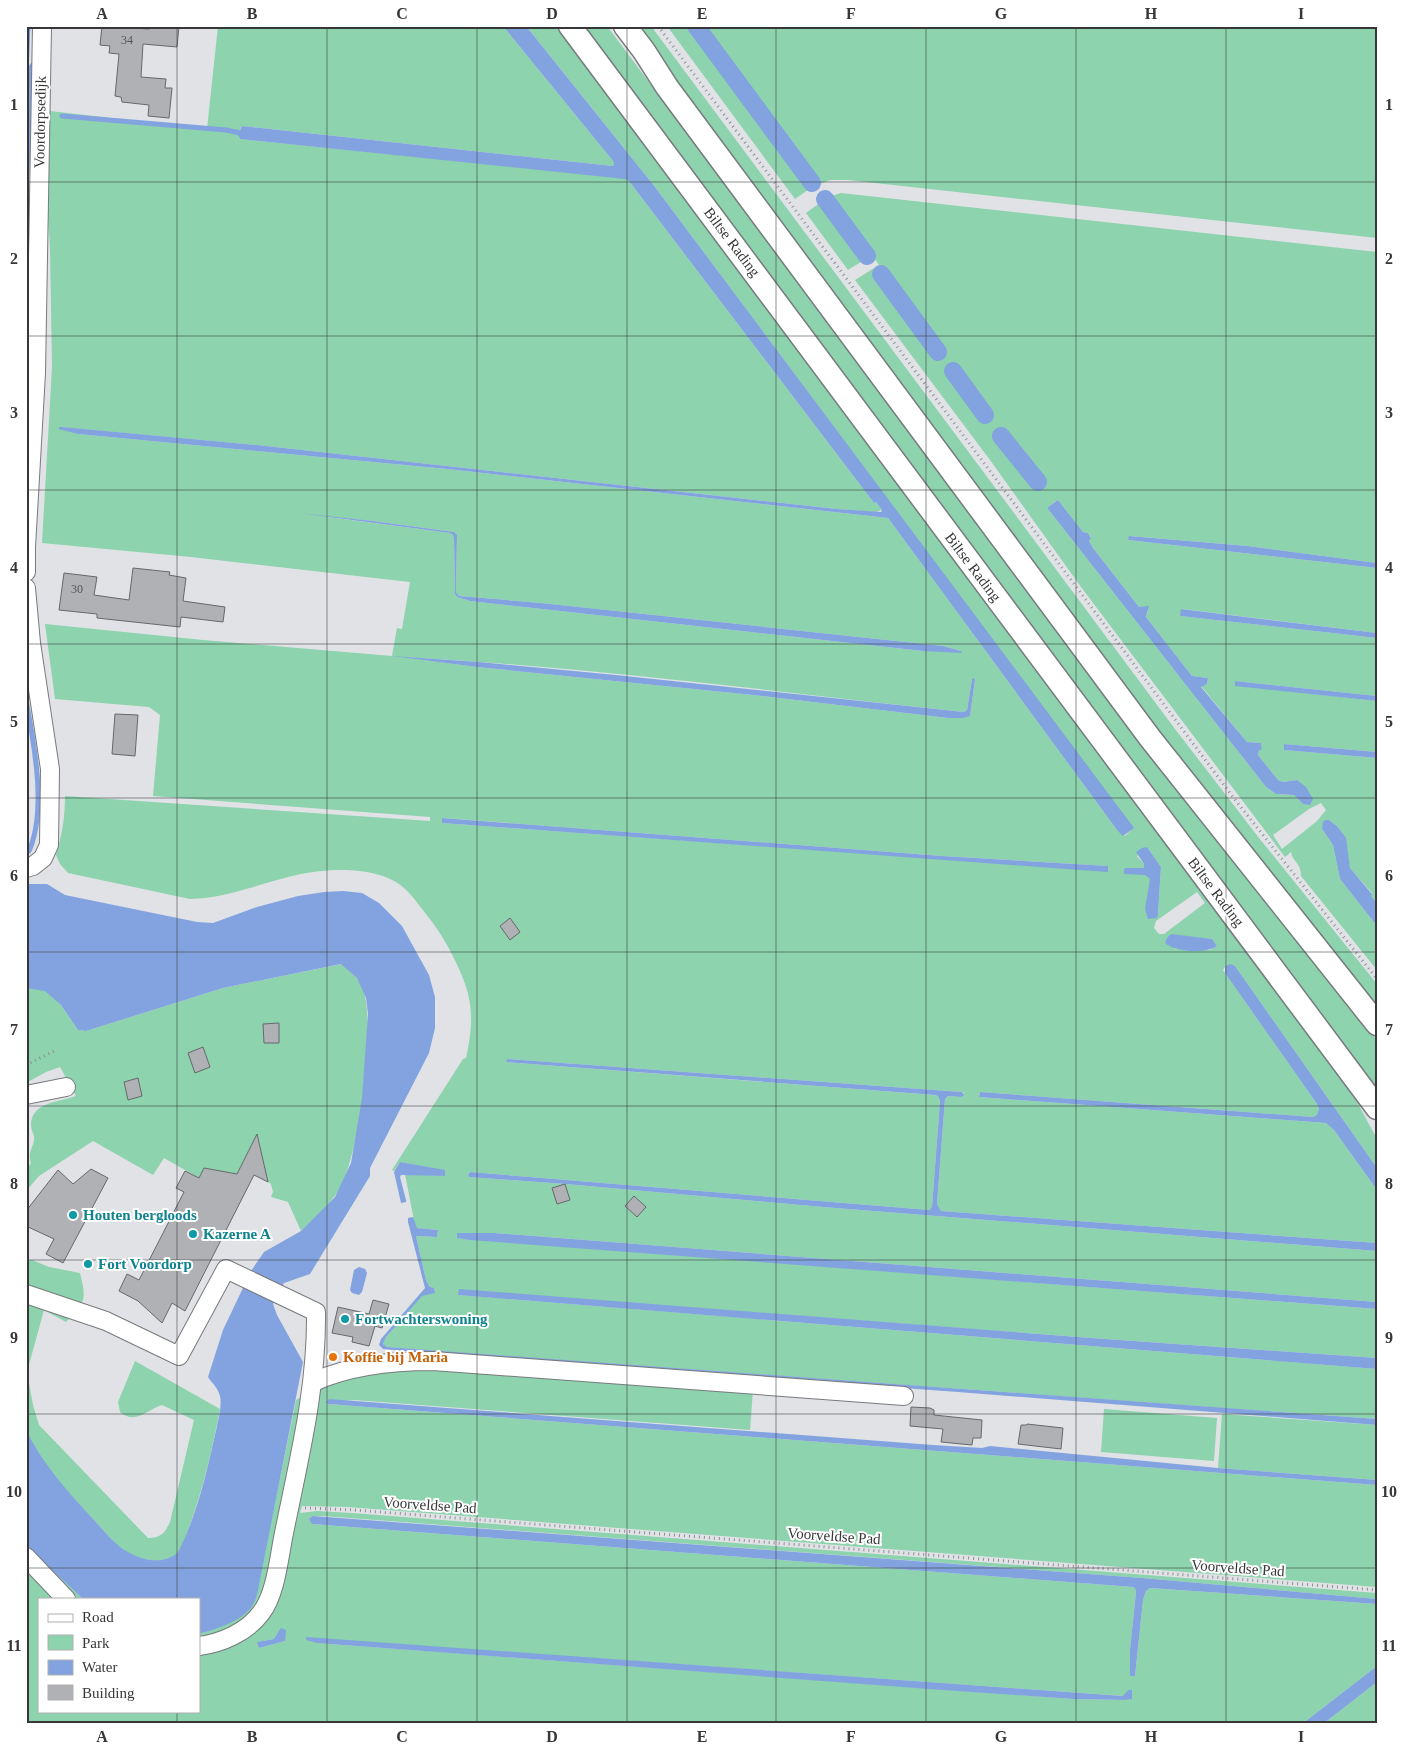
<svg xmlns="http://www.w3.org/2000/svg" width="1403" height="1750" font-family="Georgia,serif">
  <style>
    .green { fill: #8cd3ae; fill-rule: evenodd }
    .water { fill: #82a3df }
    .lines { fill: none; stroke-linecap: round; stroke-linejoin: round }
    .stream { stroke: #82a3df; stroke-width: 5 }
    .canal { stroke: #82a3df; stroke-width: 18 }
    .building { fill: #afb1b5; stroke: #66686b }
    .minor-casing { stroke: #787a7d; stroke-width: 20 }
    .major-casing { stroke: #787a7d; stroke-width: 25 }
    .path { stroke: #8f9093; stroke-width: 3; stroke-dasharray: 1 4; stroke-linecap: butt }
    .minor { stroke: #fff; stroke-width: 18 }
    .major { stroke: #fff; stroke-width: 22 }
    .grid { fill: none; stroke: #373739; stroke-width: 1; stroke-opacity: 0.55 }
    .culture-dot { fill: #0f9aa8; stroke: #fff; stroke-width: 2 }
    .food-dot { fill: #e8710a; stroke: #fff; stroke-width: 2 }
    .labels { text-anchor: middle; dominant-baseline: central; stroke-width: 4; stroke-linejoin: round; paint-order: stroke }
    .number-label { font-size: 12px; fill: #555658 }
    .street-label { font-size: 15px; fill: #373739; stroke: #fff }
    .culture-label { font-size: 15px; font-weight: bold; fill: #0d838f; stroke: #fff; text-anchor: start }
    .food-label { font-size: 15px; font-weight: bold; fill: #c56008; stroke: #fff; text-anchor: start }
    .neatline { fill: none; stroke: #373739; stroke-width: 2 }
    .grid-label { font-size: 16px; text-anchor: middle; font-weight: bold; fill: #373739 }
  </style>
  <rect width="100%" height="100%" fill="#e0e2e6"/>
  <g class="green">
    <path d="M218,26H503L613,161L614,164L613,166L242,126L238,135L240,139L625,178L629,181L874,503L876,502L882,510L876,512L837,509L257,445L59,427L78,434L447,469L888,518L1117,830L1125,836L1133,828L655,187L526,26H557L1350,1089L1377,1139V1168L1235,966L1228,965L1225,967L1223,970L1317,1104L1319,1109L1318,1115L1313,1117L980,1092L979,1097L1326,1123L1334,1130L1377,1190V1243L941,1211L937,1204L945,1099L948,1096L961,1097L964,1093L962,1092L507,1059L506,1062L934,1095L938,1096L940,1101L932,1207L929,1210L470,1172L468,1173L469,1177L566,1184L823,1207L1377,1251V1302L494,1233H457V1238L1377,1309V1358L1091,1338L459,1290V1295L1377,1369V1419L463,1353L387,1347L383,1344L386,1337L422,1295L434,1293L426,1280L416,1236L437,1237L438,1230L417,1228L415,1226L405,1174L445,1176V1171L400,1162L394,1171L392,1170L463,1059L466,1058C477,1009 470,988 447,945C441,934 434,924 426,914C419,905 412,895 404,888C380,866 330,868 301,874C263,882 229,898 190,899L68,873L60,864L56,855C62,835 65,817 65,796L430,821V817L153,796L160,715L149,707L55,699L45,624L203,640L392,656L397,628L402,629L410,582L191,557L42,543L52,367L50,248L47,201L50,111L207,129ZM320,516L373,521L454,532L457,536L456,592L459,596L541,603L943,646L961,651H923L470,601L457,597L455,594L454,541L453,535L450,533ZM402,657C590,667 777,692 964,712L967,710L972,679L975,680L970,716L948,718L753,695L477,667ZM443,818L942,856L1108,866V871L442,823ZM1147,847L1161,867L1158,914L1150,879L1147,875L1126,868H1144V864L1137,856ZM1197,892L1205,903L1164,934H1159L1154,928L1156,921ZM1179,936L1212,939L1217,946L1210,950L1175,949Z"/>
    <path d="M582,26H607L1168,776L1284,925L1377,1040V1091Z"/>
    <path d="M632,26H651L1175,729L1259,838L1377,984V1008L1160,733Z"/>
    <path d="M667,26H1377V238L848,180H830L812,187L795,199Z"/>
    <path d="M841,193L1377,252V563L1248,546L1130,536L1128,540L1377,568V633L1182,609L1180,616L1377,638V696L1235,681V685L1377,701V752L1284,744V750L1377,758V904L1370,896L1372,893L1350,868L1345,838L1337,826L1329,820L1322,829L1333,845L1340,879L1377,926V970L1301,876C1301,862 1293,863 1291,852L1285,857L1081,587L990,460L855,280L879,265L872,255L848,270L806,213L828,197ZM1058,500L1083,532L1088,533L1091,537L1089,541L1093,548L1139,607H1143L1148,611L1146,617L1192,676L1208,678L1207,684L1201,686L1247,742L1261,743L1262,749H1259L1258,755L1278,780L1283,782L1297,780L1303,804L1294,795L1276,794L1266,787L1048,509V507ZM1321,803L1326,810L1317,821L1282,849L1273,835L1309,809Z"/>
    <path d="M342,964C350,971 358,977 362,986C377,1020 359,1149 343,1182C334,1202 316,1216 301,1231L288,1202L271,1197L273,1192L271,1184L268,1182L257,1135L237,1174L204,1168L199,1178L164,1158L153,1175L93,1141L39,1176L26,1191V1170L31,1163C27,1149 35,1147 34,1136C33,1133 31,1129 31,1125C31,1102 60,1102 76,1096L60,1067L46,1072L26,1083V988L45,990L61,1005L78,1030L86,1031L223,988Z"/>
    <path d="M32,1260L49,1267L80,1273C87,1301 85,1301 66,1322L44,1310L27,1372L33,1405L39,1425L148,1538C161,1538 165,1533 170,1522L194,1420L162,1405C146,1410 136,1425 120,1412L118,1402L135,1361L220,1409C212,1451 202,1493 187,1533C184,1540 182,1548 177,1554C165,1566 140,1560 127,1552C114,1544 104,1531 94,1520C74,1499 52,1476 36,1451C32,1444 29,1437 26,1430V1261Z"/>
    <path d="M401,1367L753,1390L750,1430L354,1400L326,1402L328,1404L1377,1485V1587L348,1507L302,1506L300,1513L317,1511L352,1513L1377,1593V1599L1142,1578L323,1516H313L312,1524L1133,1587H1135L1136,1592L1130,1650V1675L1135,1676L1143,1600L1146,1591L1150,1588L1377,1604V1666L1302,1724H26V1546L83,1599H39V1711H199V1634L214,1629L255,1601L296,1400L322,1384ZM274,1639L285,1641L259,1648L258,1642ZM317,1643L591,1658L1124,1696L1128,1690L1124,1700L1073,1699Z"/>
    <path d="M1104,1409L1217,1418L1214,1461L1101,1452Z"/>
    <path d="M1222,1414L1377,1425V1480L1218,1468Z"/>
    <path d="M1377,1682V1724H1323Z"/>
  </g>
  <g class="water">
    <path d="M503,26H526L655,187L1134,828L1123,836L1117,830L888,518L447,469L78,434L59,429V427H62L257,445L837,509L881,512L882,510L876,502L874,503L629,181L625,179L240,139L238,135L242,126L613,166L614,164L613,161Z"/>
    <path d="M32,62L33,80L27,234L26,69Z"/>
    <path d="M1058,500L1083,532L1088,533L1091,538L1089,541L1093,548L1139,607L1149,606L1146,617L1192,676L1208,678L1207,684L1201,687L1247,742L1261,743L1262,749L1259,750L1258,755L1278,780L1283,782L1297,780L1306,787L1313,799L1310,805L1303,804L1294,795L1276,794L1266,787L1048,509V507Z"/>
    <path d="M299,513L373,521L454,532L457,535L456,592L459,596L541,603L943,646L961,651L962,653L923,651L470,601L457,597L455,594L454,541L453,535L450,533Z"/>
    <path d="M1129,536L1248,546L1377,563V568L1128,540Z"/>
    <path d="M1181,609L1377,633V638L1180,616Z"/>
    <path d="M392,656L479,662L616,675L964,712L967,710L972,679L974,678L975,680L970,716L963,718H948L753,695L477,667Z"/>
    <path d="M1235,681L1377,696V701L1235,686Z"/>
    <path d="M1284,744L1377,752V758L1284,750Z"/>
    <path d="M442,818L942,856L1108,866V872L442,823Z"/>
    <path d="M1325,820H1329L1337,826L1346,838L1350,868L1372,894L1371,896L1377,904V926L1340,879L1333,845L1322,829L1323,822Z"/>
    <path d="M1147,847L1161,867L1158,914L1157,918L1148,919L1145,909L1150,879L1145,875L1124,874V869L1126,868H1144V864L1136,852L1142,848Z"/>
    <path d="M26,884H47L65,895L197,922L213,923L257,907L298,896L324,892L343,891L362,893L379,903L402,926L429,975L435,997V1028L429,1053L370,1168V1176L310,1274L284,1283L273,1304L277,1315L303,1362L259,1585C258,1590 257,1596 255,1601C246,1621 218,1628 199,1634V1599H83L26,1546V1430C43,1465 69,1493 95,1521C105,1532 115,1545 128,1552C140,1559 158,1564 171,1557C176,1555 179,1551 181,1546C199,1509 208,1466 217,1426C219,1416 222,1405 220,1396C218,1388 212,1383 208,1377L223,1330L251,1271L264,1252L301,1231L335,1197L351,1163L362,1098L368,1014L366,998L357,978L341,964L223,988L86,1031L78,1030L61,1005L45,991L26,988Z"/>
    <path d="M1171,934L1212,939L1217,946C1207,954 1174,952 1165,943L1167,938Z"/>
    <path d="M1231,964L1235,966L1377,1168V1190L1334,1130L1326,1123L979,1097L980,1092L1313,1117L1317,1115L1319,1109L1317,1104L1225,973V966Z"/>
    <path d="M507,1059L962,1092L964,1095L961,1097L948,1096L945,1099L937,1204L941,1211L1377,1243V1251L823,1207L566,1184L469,1177L468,1174L470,1172L929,1210L932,1207L940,1101L938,1096L935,1095L506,1062Z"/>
    <path d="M400,1162L445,1170V1176L401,1175L400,1177L406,1200V1202L401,1203L394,1172Z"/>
    <path d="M413,1217L417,1228L438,1230L437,1237L416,1236L426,1280L430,1287L434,1288L435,1293L422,1296L386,1337L383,1344L387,1347L1377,1419V1425L958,1392L437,1354L383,1349L379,1345L381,1339L425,1288L408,1222V1218Z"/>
    <path d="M457,1233H494L1377,1302V1309L470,1240L457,1238Z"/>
    <path d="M359,1267L365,1269L367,1273L362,1292L359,1295L352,1293L350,1290L354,1270Z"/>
    <path d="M459,1289L1091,1338L1377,1358V1369L458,1295Z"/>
    <path d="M329,1399L933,1445L982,1448L990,1446L1218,1468L1377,1480V1485L328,1404L326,1402Z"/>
    <path d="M313,1516L1142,1578L1377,1599V1604L1150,1588L1146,1591L1143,1600L1135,1676H1130V1650L1136,1592L1135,1588L1133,1587L312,1524L309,1519Z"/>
    <path d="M281,1628L286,1630L285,1641L259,1648L257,1642L274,1639Z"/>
    <path d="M306,1637L1123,1696L1128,1690H1132V1699L1124,1700L1073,1699L929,1689L317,1643L306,1640Z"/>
    <path d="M1377,1666V1682L1323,1724H1302Z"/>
  </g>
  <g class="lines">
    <g class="stream">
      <path d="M26,74L28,26"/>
      <path d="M62,116L226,130L245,134"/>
      <path d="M26,700C34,744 47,810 29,851L26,852"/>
    </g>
    <g class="canal">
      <path d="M696,26L812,183"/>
      <path d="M825,199L867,256"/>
      <path d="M881,274L938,352"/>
      <path d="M953,371L985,415"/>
      <path d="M1001,436L1038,482"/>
    </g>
  </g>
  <g class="building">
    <path d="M102,26L149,29V26H179L177,47L143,44L141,77L166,79L165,88H172L169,118L148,116L149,105L122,102L121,97L115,96L119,54L109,53L110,46L100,45Z"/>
    <path d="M133,568L170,572L169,575L186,578L183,601L225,607L223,622L181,617L180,627L97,618V614L59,610L64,573L97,577L94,595L129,600Z"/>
    <path d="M115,714L138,715L135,756L112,754Z"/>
    <path d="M510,918L520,932L510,940L500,926Z"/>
    <path d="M279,1023V1043H264L263,1024Z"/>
    <path d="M203,1047L210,1067L195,1073L188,1053Z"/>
    <path d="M138,1078L142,1096L128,1100L124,1082Z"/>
    <path d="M257,1134L268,1182L254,1175L185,1311L172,1303L162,1323L138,1301L119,1291L127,1274L139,1280L184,1192L176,1188L185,1171L199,1178L204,1168L237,1174Z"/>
    <path d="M91,1169L108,1178L63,1263L46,1254L54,1239L26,1226V1211L58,1170L73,1184Z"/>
    <path d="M565,1184L570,1200L557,1204L552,1188Z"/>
    <path d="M634,1196L646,1207L637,1217L625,1206Z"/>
    <path d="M373,1300L389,1304L382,1328L375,1326L369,1346L352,1342L353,1337L332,1333L338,1307L369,1314Z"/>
    <path d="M911,1407L930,1408L934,1410V1415L982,1420L981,1438H973L972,1445L941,1442L943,1429L910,1426Z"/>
    <path d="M1027,1424L1063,1428L1061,1449L1018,1444L1021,1425H1027Z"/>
  </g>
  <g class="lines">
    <g class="minor-casing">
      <g id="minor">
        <path d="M26,547L36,373L42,26"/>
        <path d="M26,548V572"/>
        <path d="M26,588L31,643L50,769L49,845L43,858L33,866L26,868"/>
        <path d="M26,1095L66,1087"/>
        <path d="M26,1294L106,1321L179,1356L226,1269L316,1312C317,1389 299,1458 284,1533C279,1557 276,1594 261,1613C247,1632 222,1643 199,1646"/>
        <path d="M313,1382C351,1365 392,1361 433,1361L904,1396"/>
        <path d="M26,1557L66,1599"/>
      </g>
    </g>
    <g class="major-casing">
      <g id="major">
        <path d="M570,26L1377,1108"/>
        <path d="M625,26L644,51L667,87L1150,738L1377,1024"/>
      </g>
    </g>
    <g class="path">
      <path d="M658,26L1233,797L1377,979"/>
      <path d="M26,1065L54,1051"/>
      <path d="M305,1508L354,1510L1377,1590"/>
    </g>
    <use href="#minor" class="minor"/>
    <use href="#major" class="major"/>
  </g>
  <path class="grid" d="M177,26V1599M327,26V1724M477,26V1724M627,26V1724M776,26V1724M926,26V1724M1076,26V1724M1226,26V1724M26,182H1377M26,336H1377M26,490H1377M26,644H1377M26,798H1377M26,952H1377M26,1106H1377M26,1260H1377M26,1414H1377M26,1568H1377M177,1711V1724"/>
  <g class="culture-dot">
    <circle cx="73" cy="1215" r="5"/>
    <circle cx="193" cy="1234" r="5"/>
    <circle cx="88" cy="1264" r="5"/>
    <circle cx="345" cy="1319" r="5"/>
  </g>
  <circle class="food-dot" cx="333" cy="1357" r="5"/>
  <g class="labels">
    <g class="number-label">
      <text x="127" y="40">34</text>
      <text x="77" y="589">30</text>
    </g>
    <g class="street-label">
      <text transform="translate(40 122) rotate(-89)">Voordorpsedijk</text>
      <text transform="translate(732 242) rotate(53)">Biltse Rading</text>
      <text transform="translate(973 567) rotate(53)">Biltse Rading</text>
      <text transform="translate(1216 892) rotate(53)">Biltse Rading</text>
      <text transform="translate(430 1505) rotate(4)">Voorveldse Pad</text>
      <text transform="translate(834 1536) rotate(4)">Voorveldse Pad</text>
      <text transform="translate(1238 1568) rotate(4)">Voorveldse Pad</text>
    </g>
    <g class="culture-label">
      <text x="83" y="1215">Houten bergloods</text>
      <text x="203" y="1234">Kazerne A</text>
      <text x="98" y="1264">Fort Voordorp</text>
      <text x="355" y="1319">Fortwachterswoning</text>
    </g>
    <g class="food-label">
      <text x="343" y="1357">Koffie bij Maria</text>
    </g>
  </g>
  <rect width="1403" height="1750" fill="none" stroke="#ffffff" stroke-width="55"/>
  <rect x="38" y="1598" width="162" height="115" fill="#ffffff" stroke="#afafb0"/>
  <rect x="48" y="1614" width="25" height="8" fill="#ffffff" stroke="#afafb0"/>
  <text x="82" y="1622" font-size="15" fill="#373739">Road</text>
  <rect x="48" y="1635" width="25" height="15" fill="#8cd3ae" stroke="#afafb0"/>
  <text x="82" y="1648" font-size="15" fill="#373739">Park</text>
  <rect x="48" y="1660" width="25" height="15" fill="#82a3df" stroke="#afafb0"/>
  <text x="82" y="1672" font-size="15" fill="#373739">Water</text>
  <rect x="48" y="1685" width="25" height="15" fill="#afb1b5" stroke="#afafb0"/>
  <text x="82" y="1698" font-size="15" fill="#373739">Building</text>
  <rect x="28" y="28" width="1348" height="1694" class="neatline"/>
  <g class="grid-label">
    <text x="102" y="19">A</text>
    <text x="252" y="19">B</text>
    <text x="402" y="19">C</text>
    <text x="552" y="19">D</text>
    <text x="702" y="19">E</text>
    <text x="851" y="19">F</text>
    <text x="1001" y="19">G</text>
    <text x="1151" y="19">H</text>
    <text x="1301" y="19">I</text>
    <text x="14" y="110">1</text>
    <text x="1389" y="110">1</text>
    <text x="14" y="264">2</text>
    <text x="1389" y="264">2</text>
    <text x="14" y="418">3</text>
    <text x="1389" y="418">3</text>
    <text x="14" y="573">4</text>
    <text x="1389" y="573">4</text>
    <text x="14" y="727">5</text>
    <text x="1389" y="727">5</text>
    <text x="14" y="881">6</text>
    <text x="1389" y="881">6</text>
    <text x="14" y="1035">7</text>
    <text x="1389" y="1035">7</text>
    <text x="14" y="1189">8</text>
    <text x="1389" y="1189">8</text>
    <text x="14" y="1343">9</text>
    <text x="1389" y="1343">9</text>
    <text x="14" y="1497">10</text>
    <text x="1389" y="1497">10</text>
    <text x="14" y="1651">11</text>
    <text x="1389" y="1651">11</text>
    <text x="102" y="1742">A</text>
    <text x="252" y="1742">B</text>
    <text x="402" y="1742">C</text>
    <text x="552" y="1742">D</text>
    <text x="702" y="1742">E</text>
    <text x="851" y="1742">F</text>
    <text x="1001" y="1742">G</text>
    <text x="1151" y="1742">H</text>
    <text x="1301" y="1742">I</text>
  </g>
</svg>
